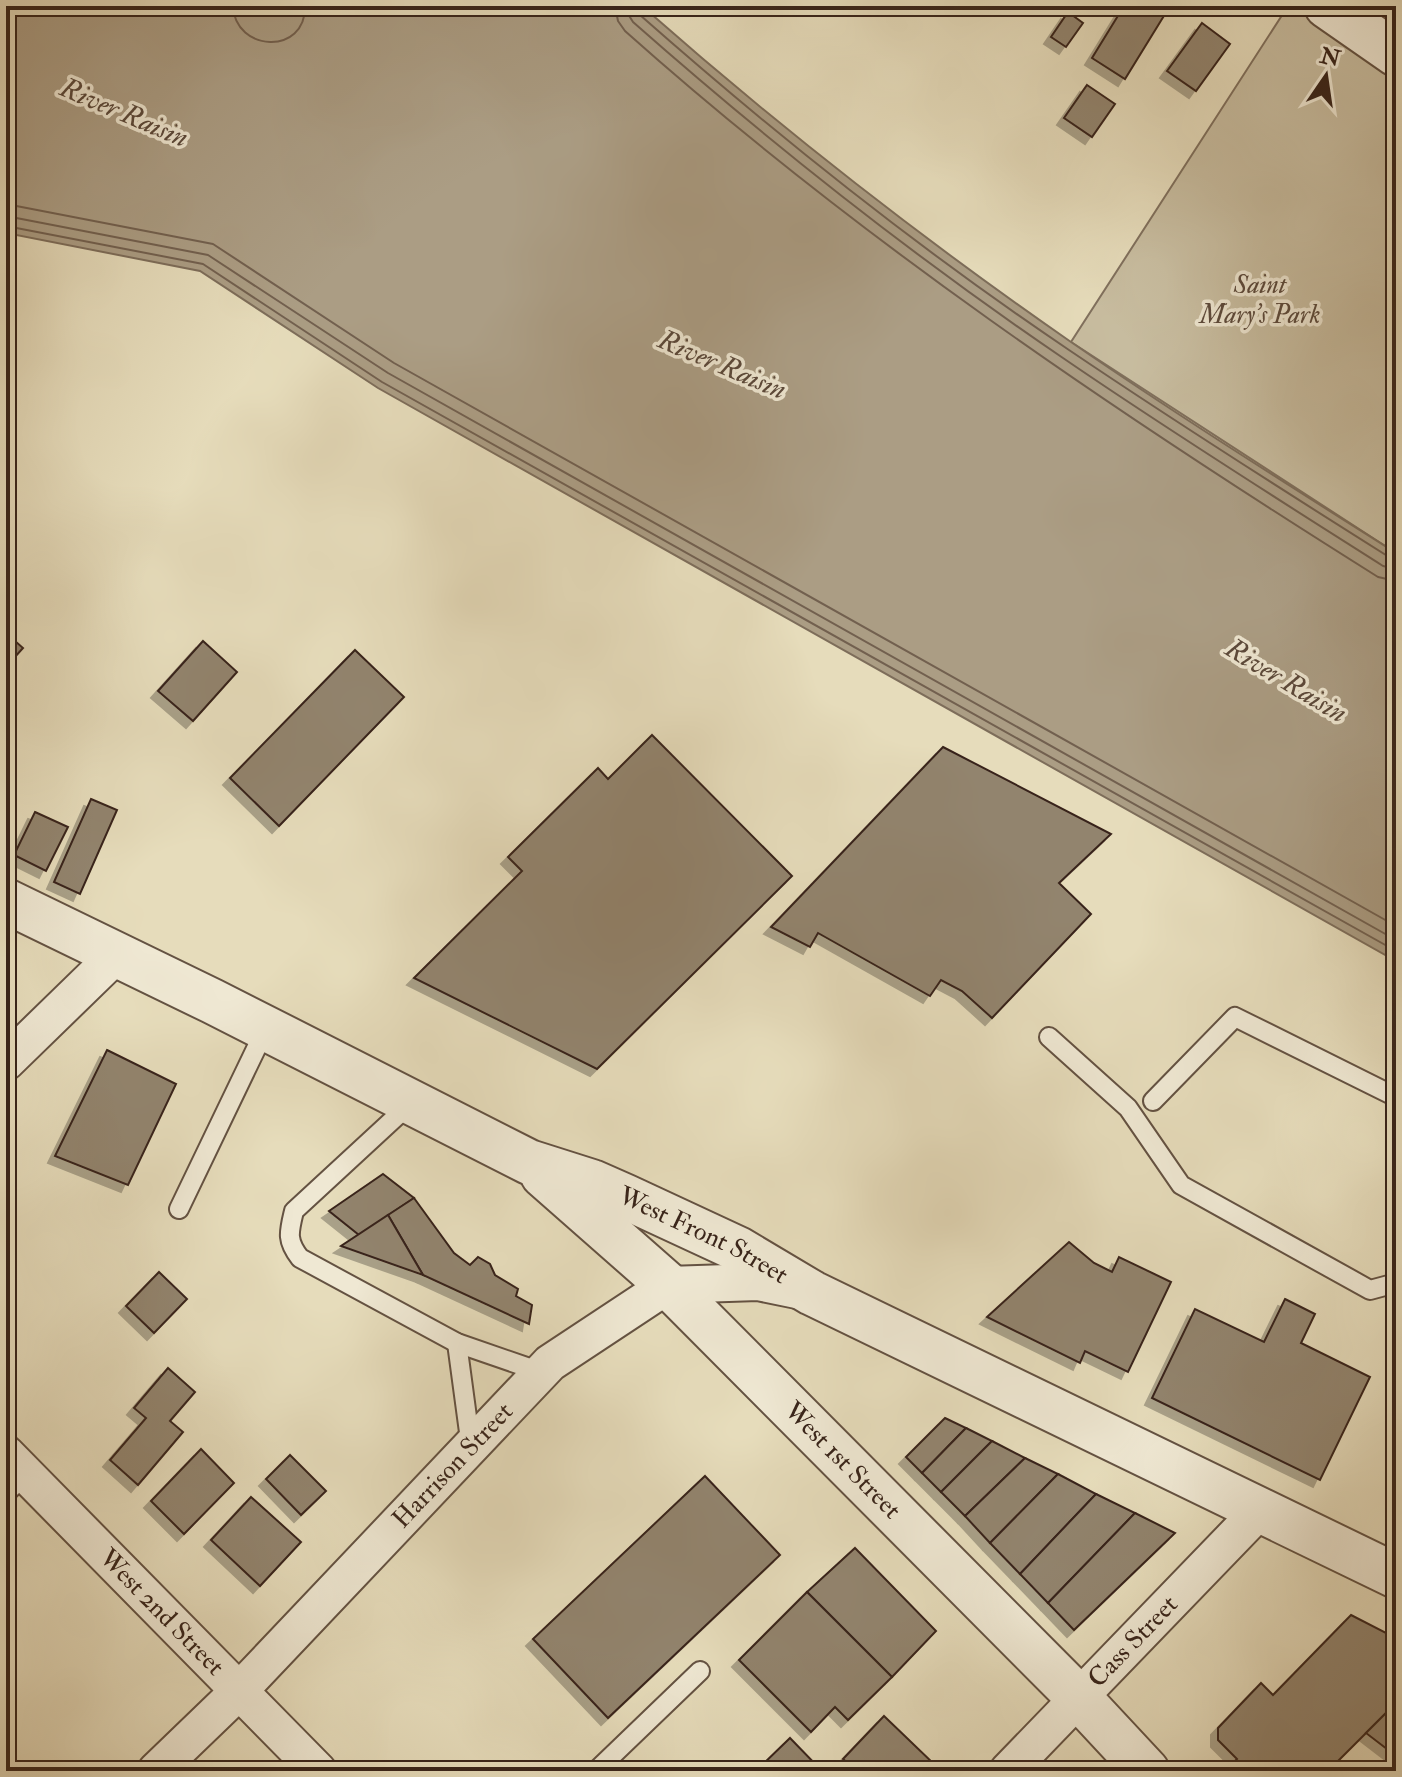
<svg xmlns="http://www.w3.org/2000/svg" width="1402" height="1777" font-family="'IM FELL Double Pica',serif">
  <style>
    .green { fill: #c8bda0; stroke: #80705d; stroke-width: 2 }
    .water { fill: #ab9d84; stroke: #7d6d5a; stroke-width: 2 }
    .lines { fill: none; stroke-linecap: round; stroke-linejoin: round }
    .shore { stroke: #72604f; stroke-width: 2 }
    .building { fill: #92846e; stroke: #38241a; stroke-width: 2; filter: url(#shadow) }
    .service-casing { stroke: #645242; stroke-width: 22 }
    .minor-casing { stroke: #645242; stroke-width: 40 }
    .tertiary-casing { stroke: #645242; stroke-width: 48 }
    .service { stroke: #efe8d3; stroke-width: 18 }
    .minor { stroke: #efe8d3; stroke-width: 36 }
    .tertiary { stroke: #efe8d3; stroke-width: 44 }
    .labels { text-anchor: middle; dominant-baseline: central; stroke-width: 7; stroke-linejoin: round; paint-order: stroke }
    .park-label { font-size: 26px; font-style: italic; fill: #5c4a3c; stroke: #efe8d3 }
    .street-label { font-size: 26px; fill: #38241a; stroke: #efe8d3 }
    .water-label { font-size: 28px; font-style: italic; fill: #5a483a; stroke: #efe8d3 }
  </style>
  <defs>
    <filter id="shadow"><feDropShadow dx="-7" dy="7" stdDeviation="0" flood-color="#0004"/></filter>
  </defs>
  <rect width="100%" height="100%" fill="#e6dcbb"/>
  <filter id="stains"><feTurbulence type="fractalNoise" baseFrequency=".0025" numOctaves="4"/><feColorMatrix values="0 0 0 0 .2 0 0 0 0 .09 0 0 0 0 .02 0 0 0 .5 -.17"/></filter>
  <radialGradient id="worn" r=".72"><stop offset=".6" stop-color="#630" stop-opacity="0"/><stop offset="1" stop-color="#630" stop-opacity=".3"/></radialGradient>
  <path class="green" d="M1288,6H1327L1396,54V553L1071,342Z"/>
  <path class="water" d="M6,6H250L277,13L272,6H642C778,126 921,238 1071,342C1177,415 1287,484 1396,553V961L378,388L200,271L6,233Z"/>
  <g class="lines">
    <g class="shore">
      <path d="M233,6C235,52 306,56 305,6"/>
      <path d="M615,6L618,21L625,31C857,238 1115,412 1378,577L1396,581"/>
      <path d="M627,6L628,14L633,22C769,142 913,256 1063,358C1168,430 1276,498 1383,566L1396,569"/>
      <path d="M637,6L640,15C776,135 919,249 1069,350C1174,421 1281,489 1389,557L1396,559"/>
      <path d="M6,204L213,244L394,363L1396,926"/>
      <path d="M6,216L208,255L388,373L1396,940"/>
      <path d="M6,226L203,264L382,382L1396,951"/>
    </g>
  </g>
  <g class="building">
    <path d="M1124,6H1170L1125,79L1092,58Z"/>
    <path d="M1068,12L1083,23L1066,47L1051,37Z"/>
    <path d="M1202,23L1230,44L1196,91L1167,71Z"/>
    <path d="M1087,85L1115,104L1092,137L1064,118Z"/>
    <path d="M6,633L23,648L6,667Z"/>
    <path d="M203,641L237,672L193,721L158,691Z"/>
    <path d="M355,650L404,697L279,826L230,778Z"/>
    <path d="M652,735L792,876L597,1069L414,978L522,871L508,857L598,768L608,779Z"/>
    <path d="M943,747L1111,834L1059,883L1091,914L992,1018L962,991L941,980L930,996L818,933L810,947L771,927Z"/>
    <path d="M91,799L117,810L80,894L54,882Z"/>
    <path d="M35,812L68,827L46,871L14,855Z"/>
    <path d="M107,1050L176,1084L128,1185L55,1156Z"/>
    <path d="M383,1174L414,1198L359,1235L329,1211Z"/>
    <path d="M414,1198L454,1253L470,1265L478,1257L490,1264L495,1275L518,1289L516,1296L532,1305L529,1324L423,1275L388,1215Z"/>
    <path d="M388,1215L423,1275L341,1246Z"/>
    <path d="M1069,1242L1094,1263L1112,1272L1119,1257L1171,1282L1128,1372L1085,1351L1080,1363L987,1317Z"/>
    <path d="M159,1272L187,1299L154,1333L126,1306Z"/>
    <path d="M1285,1299L1315,1314L1301,1343L1370,1377L1320,1480L1152,1398L1195,1309L1264,1342Z"/>
    <path d="M168,1368L195,1392L170,1421L183,1432L138,1485L110,1460L146,1418L134,1408Z"/>
    <path d="M945,1418L966,1428L922,1473L906,1457Z"/>
    <path d="M966,1428L992,1441L941,1492L922,1473Z"/>
    <path d="M992,1441L1025,1458L965,1516L941,1492Z"/>
    <path d="M201,1449L234,1483L184,1534L151,1501Z"/>
    <path d="M290,1455L326,1491L301,1515L266,1479Z"/>
    <path d="M1025,1458L1058,1474L990,1543L965,1516Z"/>
    <path d="M1058,1474L1096,1494L1020,1574L990,1543Z"/>
    <path d="M705,1476L780,1555L608,1718L533,1639Z"/>
    <path d="M1096,1494L1135,1513L1048,1603L1020,1574Z"/>
    <path d="M251,1497L301,1542L260,1586L211,1540Z"/>
    <path d="M1135,1513L1175,1533L1074,1630L1048,1603Z"/>
    <path d="M855,1548L936,1631L892,1677L807,1592Z"/>
    <path d="M807,1592L892,1677L848,1720L835,1707L811,1732L739,1660Z"/>
    <path d="M1351,1615L1396,1638V1703L1339,1760L1351,1771H1225L1237,1759L1218,1740V1728L1261,1683L1273,1695Z"/>
    <path d="M1396,1703V1756L1366,1733Z"/>
    <path d="M884,1716L935,1765L929,1771H856L843,1759Z"/>
    <path d="M790,1738L822,1771H756Z"/>
  </g>
  <g class="lines">
    <g class="service-casing">
      <g id="service">
        <path d="M1049,1037L1128,1108L1181,1185L1370,1290L1396,1283"/>
        <path d="M1153,1101L1235,1017L1396,1097"/>
        <path d="M411,1103L294,1211C289,1232 286,1240 300,1258L457,1343L541,1372"/>
        <path d="M179,1209L266,1028"/>
        <path d="M457,1343L471,1447"/>
        <path d="M6,1493L26,1474"/>
        <path d="M596,1771L700,1671"/>
      </g>
    </g>
    <g class="minor-casing">
      <g id="minor">
        <path d="M6,1062L117,954"/>
        <path id="s1" d="M6,1454L318,1771"/>
        <path id="s2" d="M156,1771L239,1691L550,1363L668,1285L758,1282L797,1290"/>
        <path id="s3" d="M1008,1771L1259,1511"/>
      </g>
    </g>
    <g class="tertiary-casing">
      <g id="tertiary">
        <path d="M1327,6L1396,54"/>
        <path id="s4" d="M6,901L212,1001L529,1162L592,1182L626,1197L738,1249L812,1293L1396,1576"/>
        <path id="s5" d="M543,1175L668,1285L1079,1698L1147,1771"/>
      </g>
    </g>
    <use href="#service" class="service"/>
    <use href="#minor" class="minor"/>
    <use href="#tertiary" class="tertiary"/>
  </g>
  <g class="labels">
    <g class="park-label">
      <text x="1260" y="285">Saint<tspan x="1260" dy="30">Mary's Park</tspan></text>
    </g>
    <g class="street-label">
      <text stroke="none"><textPath href="#s4" startOffset="774">West Front Street</textPath></text>
      <text stroke="none"><textPath href="#s5" startOffset="414">West 1st Street</textPath></text>
      <text stroke="none"><textPath href="#s2" startOffset="426">Harrison Street</textPath></text>
      <text stroke="none"><textPath href="#s1" startOffset="222">West 2nd Street</textPath></text>
      <text stroke="none"><textPath href="#s3" startOffset="180">Cass Street</textPath></text>
    </g>
    <g class="water-label">
      <text transform="translate(124 113) rotate(23)">River Raisin</text>
      <text transform="translate(722 365) rotate(23)">River Raisin</text>
      <text transform="translate(1286 681) rotate(31)">River Raisin</text>
    </g>
  </g>
  <rect width="1402" height="1777" fill="none" stroke="#e6dcbb" stroke-width="32"/>
  <rect x="8" y="8" width="1386" height="1761" fill="none" stroke="#38241a" stroke-width="4"/>
  <rect x="16" y="16" width="1370" height="1745" fill="none" stroke="#38241a" stroke-width="2"/>
  <g transform="translate(1326 76) rotate(13)" stroke="#efe8d3" stroke-width="6" paint-order="stroke">
  <path d="M0-6L14 30L0 20L-14 30Z" fill="#38241a"/>
  <text y="-12" font-size="22" font-weight="bold" text-anchor="middle" fill="#38241a">N</text>
  </g>
  <rect width="100%" height="100%" filter="url(#stains)"/>
  <rect width="100%" height="100%" fill="url(#worn)"/>
</svg>
